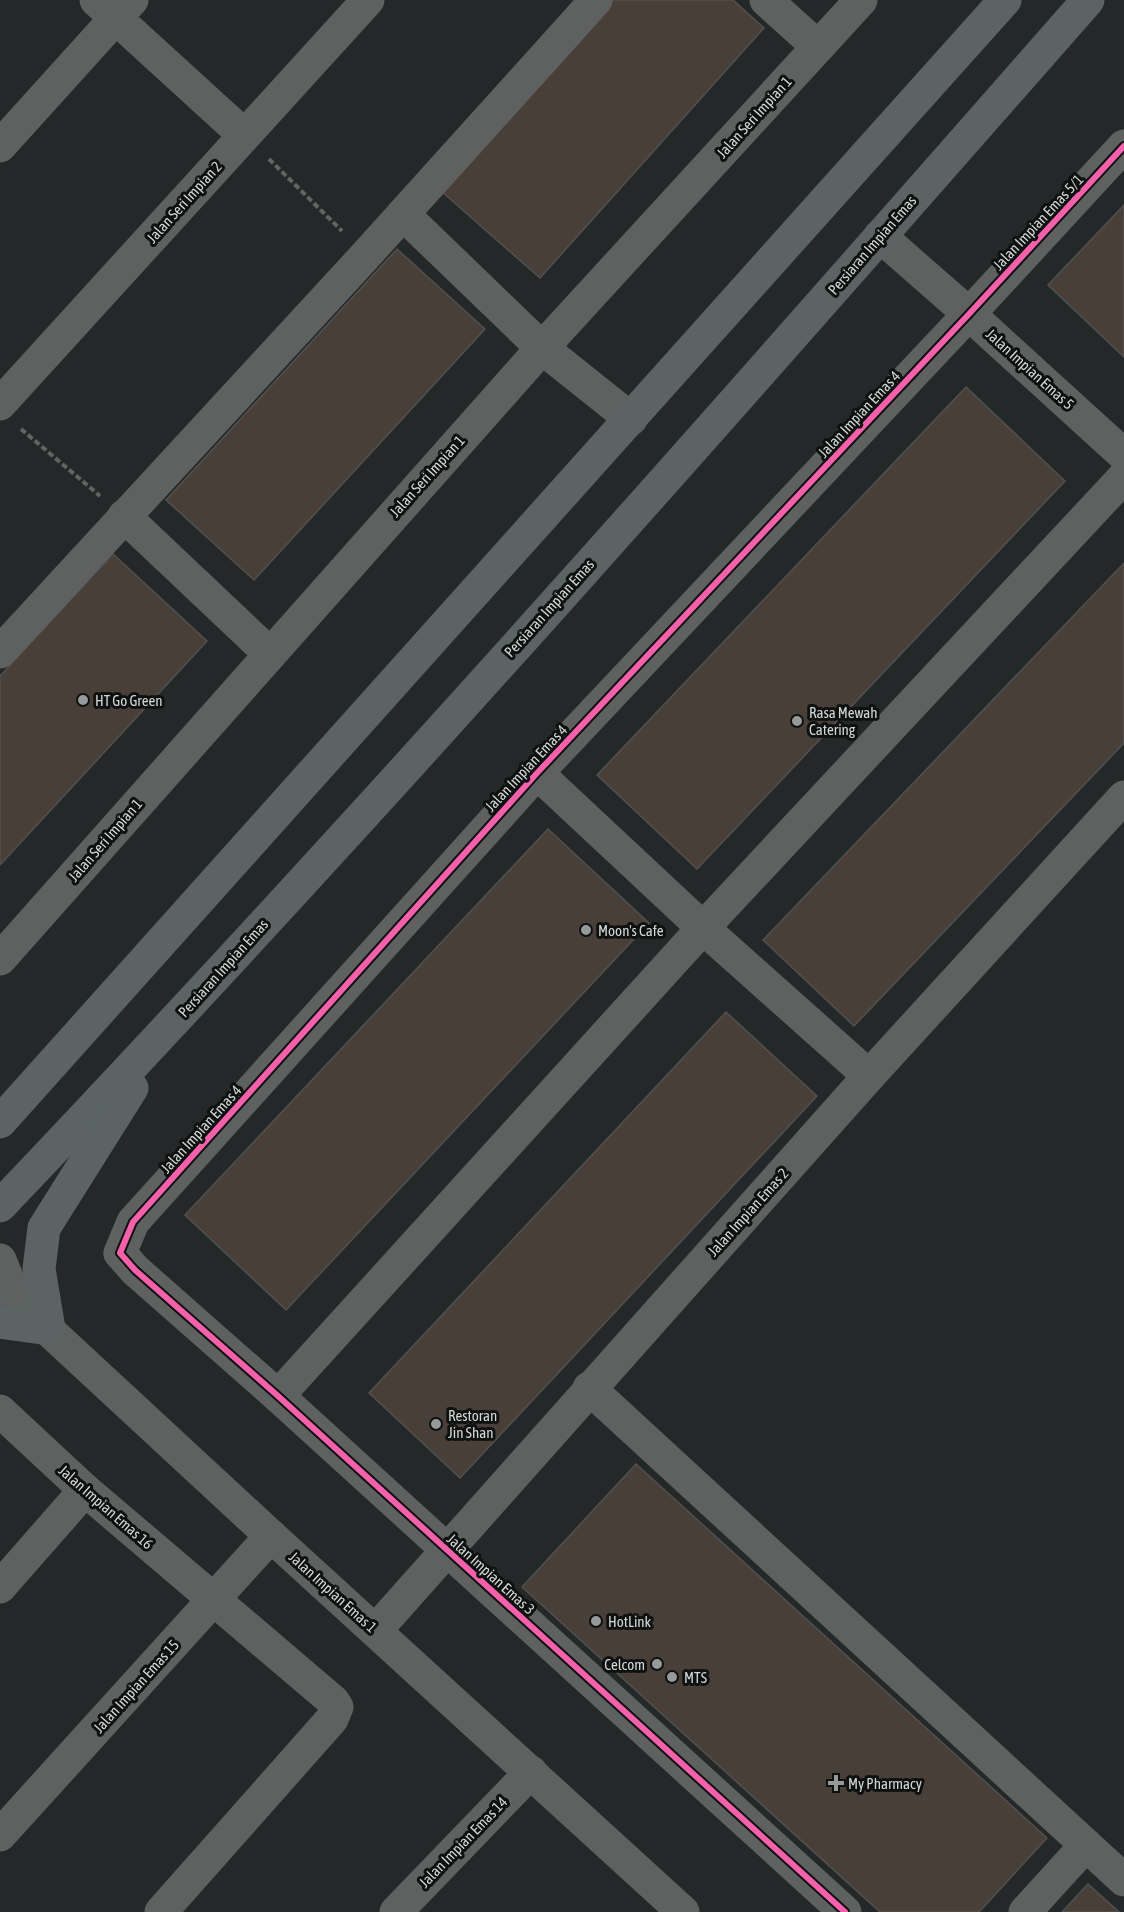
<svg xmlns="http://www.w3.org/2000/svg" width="1124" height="1912" font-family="'Asap Condensed',sans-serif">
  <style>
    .building { fill: #493f39; stroke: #505150; stroke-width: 1.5 }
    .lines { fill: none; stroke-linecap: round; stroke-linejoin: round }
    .path { stroke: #626464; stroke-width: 4; stroke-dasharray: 6 3; stroke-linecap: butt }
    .minor { stroke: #5f6060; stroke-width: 33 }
    .major { stroke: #5b6363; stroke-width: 33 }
    .cycleway-casing { stroke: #0f1111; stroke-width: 10 }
    .cycleway { stroke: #f560ab; stroke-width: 6 }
    .poi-dot { fill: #979a9a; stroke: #0f1111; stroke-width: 2 }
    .labels { text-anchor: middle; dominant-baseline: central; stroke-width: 6; stroke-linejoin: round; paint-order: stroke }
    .street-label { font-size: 15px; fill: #d4d7d7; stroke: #0f1111 }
    .poi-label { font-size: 15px; fill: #d4d7d7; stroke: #0f1111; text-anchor: start }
  </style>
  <rect width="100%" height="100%" fill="#252828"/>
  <g class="building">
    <path d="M613,0H733L764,28L540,278L441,191Z"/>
    <path d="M1124,205V357L1048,285Z"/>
    <path d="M397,249L485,329L254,580L166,500Z"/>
    <path d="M966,387L1065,481L697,869L597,775Z"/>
    <path d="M113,554L207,641L0,865V676Z"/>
    <path d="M1124,563V743L854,1026L763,940Z"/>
    <path d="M548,829L649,923L286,1310L185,1215Z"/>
    <path d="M726,1012L817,1096L460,1478L369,1393Z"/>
    <path d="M636,1464L1047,1838L979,1912H880L522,1587Z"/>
    <path d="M1088,1884L1119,1912H1062Z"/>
  </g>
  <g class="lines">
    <g class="path">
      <path d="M269,159L342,231"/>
      <path d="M21,429L100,496"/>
    </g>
    <g class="minor">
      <path d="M96,0L244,135"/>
      <path d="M766,0L818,47"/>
      <path d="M0,146L132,0"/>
      <path d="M403,214L542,348L631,419"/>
      <path d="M880,236L969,314L1124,455"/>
      <path d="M0,404L368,0"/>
      <path d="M124,516L269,653"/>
      <path d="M0,652L366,255L596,0"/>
      <path d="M537,773L703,928L869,1076"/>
      <path d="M0,959L542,348L861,0"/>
      <path d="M0,1260L16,1300L271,1536L683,1912"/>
      <path d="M589,1388L1124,1880"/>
      <path d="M278,1396L703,928L1124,477"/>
      <path d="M0,1411L85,1490L333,1701L337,1707L332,1719L161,1912"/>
      <path d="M0,1587L85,1490"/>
      <path d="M376,1630L869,1076L1124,797"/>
      <path d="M0,1835L271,1536"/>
      <path d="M396,1912L531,1772"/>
      <path d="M845,1912L278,1396L135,1270L120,1253L133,1222L537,773L969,314L1124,146"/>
      <path d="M1025,1912L1086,1845"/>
    </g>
    <g class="major">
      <path d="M0,1122L1005,0"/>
      <path d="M0,1206C373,814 731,407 1088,0"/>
      <path d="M0,1322L49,1329L39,1269L44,1228L132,1088"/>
    </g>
    <g class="cycleway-casing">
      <path id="cycleway" d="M845,1912L278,1396L135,1270L120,1253L133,1222L537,773L969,314L1124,146"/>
    </g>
    <use href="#cycleway" class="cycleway"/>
  </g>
  <g class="poi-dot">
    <circle cx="83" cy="700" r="6"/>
    <circle cx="797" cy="721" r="6"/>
    <circle cx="586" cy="930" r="6"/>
    <circle cx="436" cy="1424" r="6"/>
    <circle cx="596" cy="1621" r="6"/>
    <circle cx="657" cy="1664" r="6"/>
    <circle cx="672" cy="1677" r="6"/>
    <path d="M833 1774h6v6h6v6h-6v6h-6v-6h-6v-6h6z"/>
  </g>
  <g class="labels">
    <g class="street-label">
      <text transform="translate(754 117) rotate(-48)">Jalan Seri Impian 1</text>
      <text transform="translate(184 202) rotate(-48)">Jalan Seri Impian 2</text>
      <text transform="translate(1038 222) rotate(-47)">Jalan Impian Emas 5/1</text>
      <text transform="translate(872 245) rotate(-49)">Persiaran Impian Emas</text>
      <text transform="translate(1030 369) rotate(42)">Jalan Impian Emas 5</text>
      <text transform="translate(859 414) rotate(-47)">Jalan Impian Emas 4</text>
      <text transform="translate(427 476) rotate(-48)">Jalan Seri Impian 1</text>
      <text transform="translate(549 608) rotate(-48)">Persiaran Impian Emas</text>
      <text transform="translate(526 768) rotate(-47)">Jalan Impian Emas 4</text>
      <text transform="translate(105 840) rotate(-49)">Jalan Seri Impian 1</text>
      <text transform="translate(223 968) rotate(-48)">Persiaran Impian Emas</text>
      <text transform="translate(201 1129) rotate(-48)">Jalan Impian Emas 4</text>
      <text transform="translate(748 1212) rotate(-48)">Jalan Impian Emas 2</text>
      <text transform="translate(106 1507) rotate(41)">Jalan Impian Emas 16</text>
      <text transform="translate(491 1574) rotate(42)">Jalan Impian Emas 3</text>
      <text transform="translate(333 1592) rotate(42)">Jalan Impian Emas 1</text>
      <text transform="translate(136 1686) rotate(-48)">Jalan Impian Emas 15</text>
      <text transform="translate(463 1842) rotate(-46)">Jalan Impian Emas 14</text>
    </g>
    <g class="poi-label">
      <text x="95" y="700">HT Go Green</text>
      <text x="809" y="712">Rasa Mewah<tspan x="809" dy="17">Catering</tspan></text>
      <text x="598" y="930">Moon's Cafe</text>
      <text x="448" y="1415">Restoran<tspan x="448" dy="17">Jin Shan</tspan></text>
      <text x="608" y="1621">HotLink</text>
      <text x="645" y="1664" text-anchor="end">Celcom</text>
      <text x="684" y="1677">MTS</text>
      <text x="848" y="1783">My Pharmacy</text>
    </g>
  </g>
</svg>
